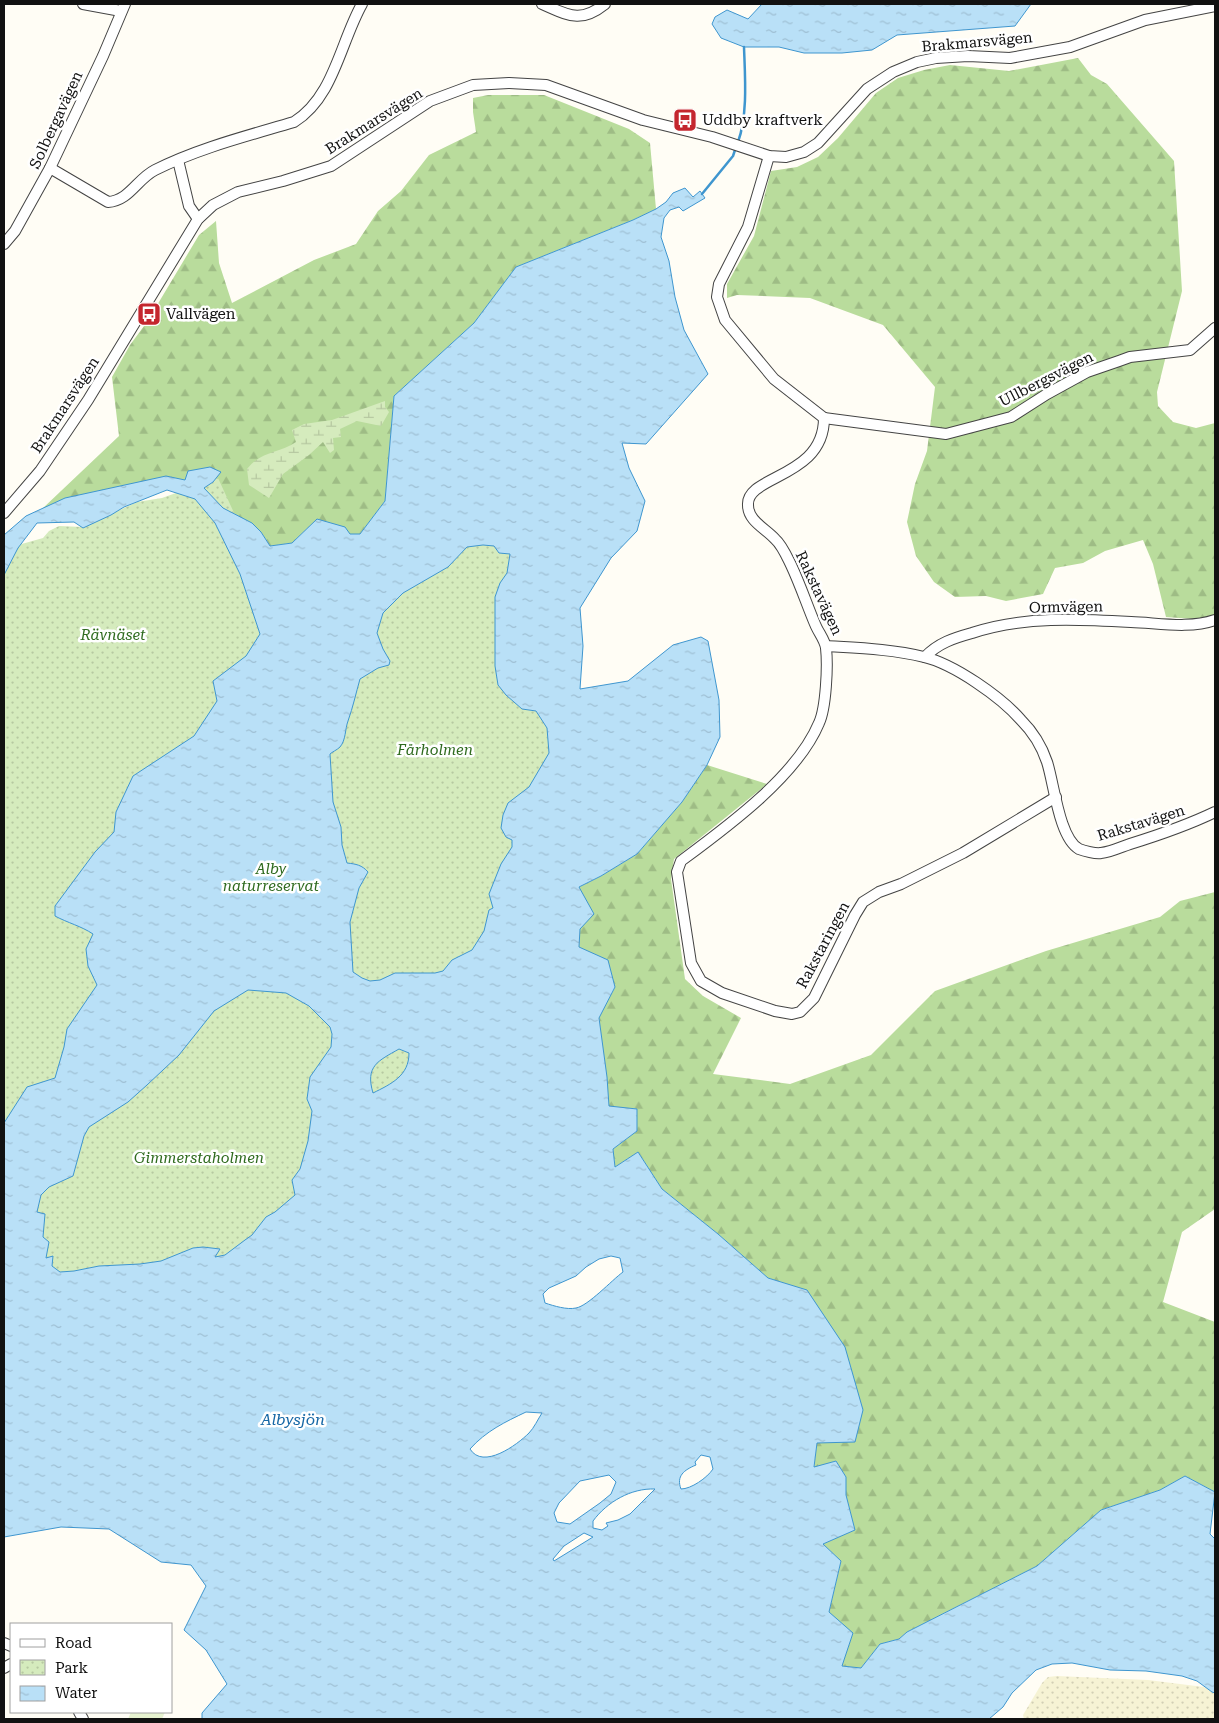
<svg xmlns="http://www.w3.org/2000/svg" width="1219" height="1723" font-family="'Roboto Serif',serif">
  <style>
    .farmland { fill: url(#farmland-dots) }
    .forest { fill: url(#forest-firs) }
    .wetland { fill: url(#wetland-marsh) }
    .park { fill: url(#park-dots) }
    .pitch { fill: #e6f2cf }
    .water { fill: url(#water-ripples); stroke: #3f96cf; fill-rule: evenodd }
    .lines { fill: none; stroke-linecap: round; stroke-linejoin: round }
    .stream { stroke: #3f96cf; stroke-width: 2.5 }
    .minor-casing { stroke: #444; stroke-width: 12 }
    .minor { stroke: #fff; stroke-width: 10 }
    .labels { text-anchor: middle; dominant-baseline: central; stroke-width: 5; stroke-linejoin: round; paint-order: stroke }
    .street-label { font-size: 15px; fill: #111; stroke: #fff }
    .poi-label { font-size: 15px; fill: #111; stroke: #fff; text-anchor: start }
    .park-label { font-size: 15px; font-style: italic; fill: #2f6b1f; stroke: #fff }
    .water-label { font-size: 16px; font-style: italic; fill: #1768a6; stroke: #fff }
  </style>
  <defs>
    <pattern id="farmland-dots" width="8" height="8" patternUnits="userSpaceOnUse" patternTransform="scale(1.25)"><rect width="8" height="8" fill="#f6f3d4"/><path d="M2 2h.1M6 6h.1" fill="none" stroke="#d2cfb5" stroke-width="1.8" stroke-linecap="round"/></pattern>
    <pattern id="forest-firs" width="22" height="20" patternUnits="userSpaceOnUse" patternTransform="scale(1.25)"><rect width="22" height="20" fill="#b9dc9c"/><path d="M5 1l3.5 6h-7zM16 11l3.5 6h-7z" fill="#9ebc85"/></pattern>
    <pattern id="wetland-marsh" width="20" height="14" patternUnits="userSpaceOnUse" patternTransform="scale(1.25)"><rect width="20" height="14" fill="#d5ebbd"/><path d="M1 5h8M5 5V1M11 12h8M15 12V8" fill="none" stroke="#b6c8a1"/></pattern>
    <pattern id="park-dots" width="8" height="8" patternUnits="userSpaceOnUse" patternTransform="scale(1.25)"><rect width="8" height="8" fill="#d5ebbd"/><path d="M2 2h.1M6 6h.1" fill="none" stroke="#b6c8a1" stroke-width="1.8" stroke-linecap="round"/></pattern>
    <pattern id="water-ripples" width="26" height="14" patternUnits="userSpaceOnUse" patternTransform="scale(1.25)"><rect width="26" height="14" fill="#b9e0f7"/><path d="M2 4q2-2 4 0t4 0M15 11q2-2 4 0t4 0" fill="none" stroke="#9ebfd3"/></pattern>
  </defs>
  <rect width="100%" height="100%" fill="#fffdf5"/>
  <path class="farmland" d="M1057,1676L1148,1680L1204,1687L1215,1693V1719H1024L1023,1715L1042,1683L1048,1677Z"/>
  <g class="forest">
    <path d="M1078,58L1091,75L1107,84L1174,161L1182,291L1157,392L1158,406L1173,422L1196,428L1215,423V617L1207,620L1166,617L1153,564L1143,540L1105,551L1083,563L1055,568L1043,594L1006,601L986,596L955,597L934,582L916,556L907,522L915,484L927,451L935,387L883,325L810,298L737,295L727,298V284L754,236L771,171L797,167L818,157L838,138L876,93L898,78L924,70L950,65L1009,71Z"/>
    <path d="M488,95H544L629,129L650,143L656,209L633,220L516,267L474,323L394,396L385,501L360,534H350L317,519L292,543L270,546L261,532L223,508L185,480L42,509L119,436L112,377L130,345L147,322L199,235L216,221L219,263L232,303L314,260L356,244L378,211L401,191L429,155L476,132L473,112V98Z"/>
    <path d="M707,765L767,784L674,859L671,879L685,979L703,996L741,1018L713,1074L790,1084L871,1055L935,991L1046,951L1160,917L1180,901L1215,892V1209L1182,1232L1163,1302L1215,1322V1492L1185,1476L1160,1490L1101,1510L1037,1566L907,1632L899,1639L880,1644L861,1668L837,1669L829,1612L841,1561L823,1544L854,1530L846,1495V1477L836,1461L814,1468L817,1442L808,1291L768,1278L718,1234L662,1189L638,1152L615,1167L613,1149L637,1131V1109L609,1107L599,1017L615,987L579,947L580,929L579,887L601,876L637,854L682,802Z"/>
  </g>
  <path class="wetland" d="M385,401V407L389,412L381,426L357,421L340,429L341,437L333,438L334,450L330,453L323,442L309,455L283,474L269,498L249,485L247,469C262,450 279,454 296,442L292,430L304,424L332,420Z"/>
  <path class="park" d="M537,417L570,791L371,1527L4,1479V549L43,538L49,531L59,526L83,527L137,502L162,498L218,478L275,602Z"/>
  <path class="pitch" d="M131,1712H165L162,1719H128Z"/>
  <g class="water">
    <path d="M762,4H1031L1015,26L897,35L872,50L842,53H804L779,47H744L721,38L712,24L715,17L727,10L748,19Z"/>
    <path d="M685,188L693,197L700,191L705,198L683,211L679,207L670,210L664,218L661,237L669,261L675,297L684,330L708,374L646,444L622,443L629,468L645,501L637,531L611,558L580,608L583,646L580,689L628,681L673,645L701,637L708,641L719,700L720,737L707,765L682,802L637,854L601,876L579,887L594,914L580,929L579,947L608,960L615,987L599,1018L607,1077L609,1106L637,1109V1131L613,1149L615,1167L638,1152L662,1189L718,1234L768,1278L807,1290L845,1347L863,1410L855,1442L817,1443L814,1467L836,1461L846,1477V1495L855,1530L823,1544L841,1561L829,1612L853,1633L842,1666L861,1668L880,1644L899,1639L907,1632L1037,1566L1101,1510L1160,1490L1185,1476L1215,1492L1210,1534L1215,1539V1693L1212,1692L1197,1681L1182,1676L1146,1671L1110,1670L1072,1663L1052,1664L1036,1670L1012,1693L1003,1707L989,1719H202V1713L227,1684L206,1650L184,1630L206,1586L191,1565L161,1562L109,1529L61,1527L4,1537V1123L27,1087L55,1078L64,1047L67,1029L97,985L88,966L86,949L93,934C81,926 68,923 55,916V906L95,852L114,832L116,812L133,776L194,736L217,701L213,681L246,656L260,634L240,574L215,523L195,499L167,490L124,507L111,515L83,528L74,522L37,523L18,548L4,575V535L26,516L65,498L166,476L185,480L188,471L210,467L221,472L213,482L204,488L223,508L252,523L261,532L270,546L292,543L317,519L345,527L350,534H360L385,501L394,396L474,323L516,267L633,220L656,209L666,202L673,193ZM483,545L494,546L499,553L510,554L507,573L500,583L495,597V666L498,685L506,695L522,709L536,711L547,728L549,753L529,787L508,803L503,815L501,828L506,837L512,840V847L501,864L489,894L493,908L489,910L484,931L472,950L452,960L443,971L435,973H395L380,980L370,981L362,978L353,972L350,922L359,888L368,872C362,865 356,864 347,863L342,845L341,827L333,802L330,754C332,752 337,750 340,747C346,740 345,729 348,721C353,707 356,693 360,679L378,668L389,665L390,661L383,649L377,633L383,613L403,593L448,567L467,547ZM248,990L286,993L309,1006L330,1027L332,1034L331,1047L310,1077L307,1099L312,1111L308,1141L300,1169L292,1180L295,1195L275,1212L266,1217L252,1235L245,1240L225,1255L215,1257L220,1249L203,1247L193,1248L161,1261L140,1264L99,1266L74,1271L60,1272L52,1266L53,1256L46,1258L49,1242L43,1237L45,1214L37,1212L41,1195L49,1187L73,1176L84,1136L89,1127L128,1102L147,1085L179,1055L214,1011ZM399,1049L409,1053C409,1076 391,1084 373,1093C365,1066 378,1061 399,1049ZM611,1256L620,1258L623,1272C612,1280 588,1306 576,1308C567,1310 554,1306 545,1303L543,1294L549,1288L576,1276L586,1267L599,1259ZM526,1412L542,1413C538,1419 534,1428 529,1433C517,1445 483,1470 470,1449C486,1431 505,1422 526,1412ZM701,1455L710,1457L713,1469C707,1478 691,1489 681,1489C676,1476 684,1470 696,1465L695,1462ZM609,1475L616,1482L611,1494L600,1503L570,1524L557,1522L554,1513L559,1503L580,1481ZM655,1489L630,1514L618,1520L606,1523L608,1526L602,1530L593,1528V1521C607,1502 631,1488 655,1489ZM584,1533L593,1537L554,1561L553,1559L564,1546Z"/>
  </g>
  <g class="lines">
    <g class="stream">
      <path d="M738,142C748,115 745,76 744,47"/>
      <path d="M702,194L733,156L736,147"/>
    </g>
    <g class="minor-casing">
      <g id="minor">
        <path d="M83,4L121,11"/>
        <path d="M542,4C568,15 580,24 605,4"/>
        <path d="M769,156L748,227L719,284L717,297L725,320L774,379L824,418"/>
        <path d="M178,160L189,206L198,219"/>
        <path d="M50,168L108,202C129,201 137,179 155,170C199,148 247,136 294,122C334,97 340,43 362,4"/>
        <path d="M4,244L15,231L50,168L103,56L125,4"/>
        <path d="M824,418C824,478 746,475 748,505C748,521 765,528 775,539C782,545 787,557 791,565C800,584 807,605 815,624C818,632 825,640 826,648C828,666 826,708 819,723C797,776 727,827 681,861L677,872L691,963L701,981L722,993L775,1011L792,1014L800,1012L814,998L855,915L863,902L879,892L901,884L963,853L1056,797"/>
        <path d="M824,418L946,434L1011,417L1047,394L1087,372L1119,361L1130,357L1190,350L1215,328"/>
        <path d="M4,513L40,471L88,400L198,219L213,205L238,192L283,181L331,166L430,101L473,85L509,83L546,85L643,120L712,137L769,156L786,157L804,152L818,143L867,89L893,72L917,62L936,58L968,56L1010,58L1070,47L1145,20L1215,6"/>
        <path d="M826,646C858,648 892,649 924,657C954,664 1001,697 1021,720C1032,731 1042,747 1047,762C1054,783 1059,838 1079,849C1084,851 1096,854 1101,853C1111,852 1121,847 1130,844C1159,835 1188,825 1215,812"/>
        <path d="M925,657C938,643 954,638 972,633C1023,616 1078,619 1131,622C1159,623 1189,629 1215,620"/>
        <path d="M4,1643L11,1646"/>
        <path d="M4,1668L11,1664"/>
        <path d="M79,1712L83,1719"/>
      </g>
    </g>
    <use href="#minor" class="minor"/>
  </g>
  <defs>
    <g id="bus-square" transform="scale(1.25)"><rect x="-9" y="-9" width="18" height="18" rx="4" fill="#c4262e" stroke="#fff"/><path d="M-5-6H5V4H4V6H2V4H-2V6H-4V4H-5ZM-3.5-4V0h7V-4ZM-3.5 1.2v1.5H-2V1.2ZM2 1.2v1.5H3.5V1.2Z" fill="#fff"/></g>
  </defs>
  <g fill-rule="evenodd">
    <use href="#bus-square" x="685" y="120"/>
    <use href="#bus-square" x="149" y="314"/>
  </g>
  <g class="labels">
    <g class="street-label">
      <text transform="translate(977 42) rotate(-5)">Brakmarsvägen</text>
      <text transform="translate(56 120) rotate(-65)">Solbergavägen</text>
      <text transform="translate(374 121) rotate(-32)">Brakmarsvägen</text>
      <text transform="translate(1046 379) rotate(-27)">Ullbergsvägen</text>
      <text transform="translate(65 405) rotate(-57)">Brakmarsvägen</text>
      <text transform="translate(819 593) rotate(65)">Rakstavägen</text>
      <text transform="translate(1066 607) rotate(-1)">Ormvägen</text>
      <text transform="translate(1141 823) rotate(-17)">Rakstavägen</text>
      <text transform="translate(823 945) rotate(-62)">Rakstaringen</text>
    </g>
    <g class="poi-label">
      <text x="702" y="120">Uddby kraftverk</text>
      <text x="166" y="314">Vallvägen</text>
    </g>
    <g class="park-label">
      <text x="113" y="635">Rävnäset</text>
      <text x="435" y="750">Fårholmen</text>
      <text x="271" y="869">Alby<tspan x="271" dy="17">naturreservat</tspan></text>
      <text x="199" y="1158">Gimmerstaholmen</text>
    </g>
    <g class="water-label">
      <text x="293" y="1419">Albysjön</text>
    </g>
  </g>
  <rect width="1219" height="1723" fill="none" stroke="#111111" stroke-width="10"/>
  <rect x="10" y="1623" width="162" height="90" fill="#ffffff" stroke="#a0a0a0"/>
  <rect x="20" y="1639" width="25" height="8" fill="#ffffff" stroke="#a0a0a0"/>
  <text x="55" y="1648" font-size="15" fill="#111111">Road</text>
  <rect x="20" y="1660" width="25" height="15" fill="url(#park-dots)" stroke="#a0a0a0"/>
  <text x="55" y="1673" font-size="15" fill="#111111">Park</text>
  <rect x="20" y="1686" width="25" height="15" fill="url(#water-ripples)" stroke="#a0a0a0"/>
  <text x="55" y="1698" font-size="15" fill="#111111">Water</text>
</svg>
